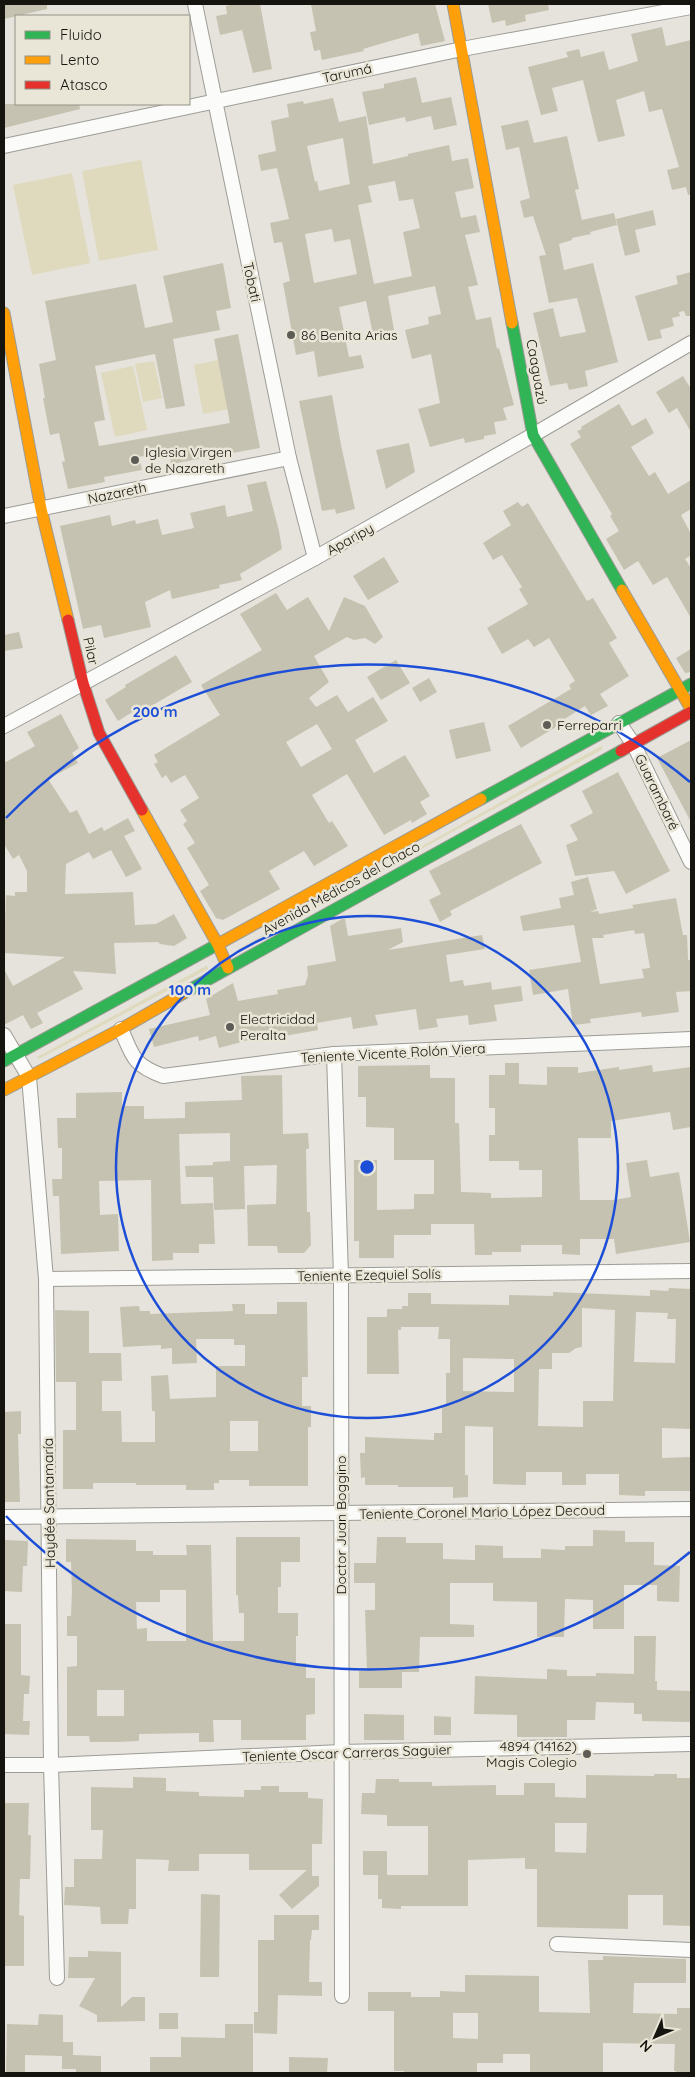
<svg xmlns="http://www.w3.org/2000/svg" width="695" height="2077" font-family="Quicksand,sans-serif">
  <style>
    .green { fill: #dfd9bd }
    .building { fill: #c6c2b1; fill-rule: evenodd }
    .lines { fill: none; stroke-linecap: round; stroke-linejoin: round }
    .street-casing { stroke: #9c9b95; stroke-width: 16 }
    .fast-casing { stroke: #9c9b95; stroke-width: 13 }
    .slow-casing { stroke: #9c9b95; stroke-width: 13 }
    .jam-casing { stroke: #9c9b95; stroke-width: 13 }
    .street { stroke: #fbfbfa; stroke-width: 14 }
    .fast { stroke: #30b455; stroke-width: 11 }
    .slow { stroke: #ff9f0a; stroke-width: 11 }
    .jam { stroke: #e5322d; stroke-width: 11 }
    .ring { fill: none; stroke: #1d4ed8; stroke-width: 2.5 }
    .poi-dot { fill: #5e5c56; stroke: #e9e6d7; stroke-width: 2 }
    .labels { text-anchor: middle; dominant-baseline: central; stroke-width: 5; stroke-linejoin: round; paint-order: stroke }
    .street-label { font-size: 14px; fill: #15140f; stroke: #e9e6d7 }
    .poi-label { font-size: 14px; fill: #15140f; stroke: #e9e6d7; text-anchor: start }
    .centre { fill: #1d4ed8; stroke: #e9e6d7; stroke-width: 2.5 }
    .ring-label { font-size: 15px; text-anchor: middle; font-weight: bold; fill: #1d4ed8; stroke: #e9e6d7; stroke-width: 5; stroke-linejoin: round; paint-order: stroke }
  </style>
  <rect width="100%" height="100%" fill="#e5e3db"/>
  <g class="green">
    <path d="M141,160L158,250L99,261L82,171Z"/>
    <path d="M72,173L90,263L32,275L13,185Z"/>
    <path d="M219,360L229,409L203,414L194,365Z"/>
    <path d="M154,361L162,398L143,402L135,364Z"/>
    <path d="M133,366L147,430L115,437L101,373Z"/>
    <path d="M601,746L603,749L238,950V949Z"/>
    <path d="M206,966L208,967V969L39,1059L37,1057Z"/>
  </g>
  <g class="building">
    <path d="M4,4H47V9L4,19Z"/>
    <path d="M235,4H260L272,69L253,73L242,30L220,35L216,16L227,14L226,6Z"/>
    <path d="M311,4H435L445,41L421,46L418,33L363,49L364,51L322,60L320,50L314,51L310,32L316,31Z"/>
    <path d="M488,4H548L549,10L525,15L526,21L506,26L505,20L492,23Z"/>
    <path d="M662,27L666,46L691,40V194L688,195L686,187L672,190L667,170L679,167L662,109L649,112L644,91L616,100L625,136L598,142L583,80L552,88L558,111L541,115L528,67L568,57L566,52L579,49L581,57L604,51L609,70L638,61L631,34Z"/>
    <path d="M416,77L422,103L451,97L457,125L434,130L431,116L406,122L405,117L369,125L362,92L384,88V84Z"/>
    <path d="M333,98L339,122L366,116L373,164L408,156V154L449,145L452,161L468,158L474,188L455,192L461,218L476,215L480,232L465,235L478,285L468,287L476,320L491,317L497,349L499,348L514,405L503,408L507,420L494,422L496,434L484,436V439L465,443L464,438L430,447L418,409L440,403L431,354L412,359L405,330L429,324L428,317L441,314L435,286L388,296L394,330L373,334L366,301L339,307L349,357L361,355L364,368L318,377L314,351L296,355L283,283L290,281L282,242L274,243L270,223L289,219L277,168L261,171L258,155L276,151L271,121L289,117L287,104L303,101L304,104ZM343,138L350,184L319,191L317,181L315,182L307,146ZM395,181L399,201L413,199L420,228L403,232L412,276L374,284L358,205L372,202L368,186ZM332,229L334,242L350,239L357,274L314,283L305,234Z"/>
    <path d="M4,104H79L80,109L4,128Z"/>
    <path d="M528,120L534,143L567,136L579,189L575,190L582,220L614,213L617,225L590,232L591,234L572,238V240L559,244L564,270L593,263L618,362L585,371L588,386L569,390L567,383L550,386L533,313L553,308L560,337L586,332L577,298L549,303L539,256L546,255L533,216L524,218L520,201L530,198L519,147L506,150L501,126Z"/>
    <path d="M653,210L656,225L635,230L640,252L625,256L616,219Z"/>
    <path d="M223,263L231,308L216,311L220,330L173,339L185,406L166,409L155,354L95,366L105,420L94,422L99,446L230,423L214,339L238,334L260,448L171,464L169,451L139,457L142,470L104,477L105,482L68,489L62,462L65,461L59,433L50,435L43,398H45L39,364L56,360L45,301L136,284L145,328L173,322L163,276Z"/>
    <path d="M691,272V316H686L684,311L679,312L680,316L672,318L674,326L660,330L662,338L648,341L635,296L678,284L676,276Z"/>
    <path d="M683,376L691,389V432L677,408L669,413L656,392Z"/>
    <path d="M332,395L341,445L355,509L336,514L335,509L322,511L299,401Z"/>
    <path d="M619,404L632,426L646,418L654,433L631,447L649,476L655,472L668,494L691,480V509L681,515L691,534V555L685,559L691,568V618L667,577L653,585L638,561L624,570L606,539L619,531L610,516L612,514L570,444L581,437L577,431L582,429L581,427Z"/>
    <path d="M409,443L415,472L386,489L376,450Z"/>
    <path d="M266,481L279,531L282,549L240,574L242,580L219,585L220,588L172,599L170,590L145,602L151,627L104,638L101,625L83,629L60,526L110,515L112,526L135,520L136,524L158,519L162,535L194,528L190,513L225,505L227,517L253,511L247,485Z"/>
    <path d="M518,502L522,507L528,503L587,601L593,598L617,638L609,643L629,676L600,694L608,706L591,715L585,706L563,720L564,722L521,748L508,726L571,689L569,685L575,681L549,638L534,647L528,639L502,654L487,628L528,604L519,589L522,587L502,555L493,560L483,543L511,525L503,511Z"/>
    <path d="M384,557L399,582L368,600L353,576Z"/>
    <path d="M276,593L287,610L308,597L329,631L344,597L365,606L383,637L375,644L365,638L354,640L347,637L314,656L329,682L309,698L316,707L337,695L348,712L373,697L388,721L355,740L374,773L405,755L430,796L420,802L427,814L412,823L411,820L384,835L347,774L312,795L329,823L332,821L348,846L314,866L304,851L269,871L280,889L223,920L216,918L200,891L209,885L187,848L195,843L183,824L187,821L180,810L199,798L185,775L171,783L166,775L162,778L154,764L158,762L154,755L220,715L201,685L262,650L240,614ZM317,724L332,749L301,767L286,742Z"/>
    <path d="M19,632L23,648L4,651V635Z"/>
    <path d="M691,649V672L685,673L676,658Z"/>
    <path d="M176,655L192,682L141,712L139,708L118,721L105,700L126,687L125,685Z"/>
    <path d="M396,660L410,683L381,700L367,677Z"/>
    <path d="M429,678L437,692L420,702L412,688Z"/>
    <path d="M61,714L79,748L72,753L78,763L48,779L70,813L77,810L89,834L102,827L104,831L128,818L135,831L124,836L142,869L126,877L111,850L93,859L89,852L66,864L65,894L133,892L135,925L156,924L174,914L187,938L174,946L160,944L158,942L114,943L116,974L73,971L83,989L37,1013L43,1023L31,1029L23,1015L4,1025V969L13,986L65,957L4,953L6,895L15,896V892H27V871L19,855L13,859L4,844V763L35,746L27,732Z"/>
    <path d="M484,722L491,751L456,759L449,730Z"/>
    <path d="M691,740V822L657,758Z"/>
    <path d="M618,772L670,871L626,894L614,871L575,876L566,845L578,840L570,825L593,813L582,791Z"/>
    <path d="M521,824L542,863L450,911L452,915L440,922L429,900L441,894L429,871Z"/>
    <path d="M588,877L597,909L590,912L598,911L599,914L634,908L632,905L676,898L683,935H687L688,960H691V991L676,992L679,1012L642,1017L641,1012L590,1019L591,1023L573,1025L568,989L533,995L529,970L581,962L574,925L523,931L520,916L561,908L559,898L574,895L571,882ZM634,930L635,934L644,933L650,968L642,969L644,978L600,984L592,938H604L603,935Z"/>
    <path d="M342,919H345L348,936L401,928L403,942L388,950L482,935L485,949L446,955L450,982L463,980L464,986L491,982L492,990L521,986L523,1001L494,1005L497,1021L469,1025L468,1015L436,1019L438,1027L419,1030L416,1009L375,1015L378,1025L353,1029L351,1017L317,1023L318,1030L257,1041L256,1038L219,1048L216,1036L199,1041L198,1036L154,1047L149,1029L210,1015L206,999L233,983L238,1001L278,994L277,990L305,985L308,975L307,966L336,961L330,926Z"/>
    <path d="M505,1063H519V1084L547,1085V1067H578V1073L619,1067V1070L652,1065L653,1072L691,1067V1127L673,1130L670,1112L611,1121V1138H578L580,1200H614L631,1197L626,1163L647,1160L650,1177L679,1172L690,1242L616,1254L614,1239H580V1255L562,1254V1245H521V1252H492V1255H475L474,1224H431V1235H394V1258H359V1241H354V1160H377V1210L414,1209V1194H434V1160H394V1128L366,1127V1097H358V1066L430,1065V1078H455V1123H459L461,1192L491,1193V1198L542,1197V1170H519V1161H489V1135H495V1108H489V1075H505Z"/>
    <path d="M282,1075L283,1134L308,1133L309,1149H306L307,1212H310L311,1245L304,1253H278L277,1246H248L247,1205L276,1204L277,1165L244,1166L245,1209L214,1210L213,1177H186L185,1166L213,1165V1162L230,1161V1133L179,1134L181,1204L213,1203L215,1244H199V1253H173V1260L152,1261L151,1180L99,1181L100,1215L118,1214L119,1251L61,1254L59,1196H53L52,1179H62V1148H58L57,1118H76V1093L122,1092V1106H144V1119L185,1118V1102L242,1100L241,1076Z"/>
    <path d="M669,1288L691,1289V1429L662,1428V1458L691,1457V1491H645V1496L619,1495V1474H586V1485H562V1472H526V1485L493,1484V1427L465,1426V1475H468V1497L453,1498V1487H398V1485H365V1477L361,1478L360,1453H365V1437L434,1440V1433H442V1406H446V1373H450V1339H438L439,1327H401V1330H398L399,1374H367V1317H387V1309H402V1306H408V1293H431V1304L509,1305V1295L553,1296V1292L650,1296V1290L668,1291ZM582,1308L615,1310L613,1401H583V1427L538,1426L539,1369H552V1353H569L576,1348L582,1347ZM636,1312L668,1313L667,1319H676L675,1363L634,1362ZM463,1358L514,1359V1392L463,1391Z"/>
    <path d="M277,1302H307L308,1377H302V1406H311V1427H308V1486H249V1480H219V1483H214V1490H186V1485H136V1483H93V1489H63V1430H76V1382H56L55,1310L89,1311V1353H121L122,1381H102V1411H121L122,1442H155V1411H152L151,1376L168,1375L170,1399L216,1397V1366H245V1345H234V1339H196L197,1363L172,1364V1348L161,1349V1345L123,1347L120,1307L139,1306L140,1311H150V1314L233,1311L232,1304H245V1314H277ZM230,1421H258V1451H230Z"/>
    <path d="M21,1411V1434H18L20,1502H4V1412Z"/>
    <path d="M593,1530L625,1531V1542H654V1565L680,1566L679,1602L657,1601V1585H624V1629H593V1600L565,1599L564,1637H537V1602L493,1601V1583H450V1624L474,1625V1637H420L419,1672H402V1688H359V1671H367L365,1610H375V1583H354V1563H376L377,1537H406V1543H443V1559L475,1560V1545L503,1546V1558H541V1549L565,1550V1546H593Z"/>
    <path d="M236,1537H300V1562H281V1587H278V1613H298V1636H296V1663H306V1678H315V1714L306,1715V1740H241V1720H213L214,1742H199V1733L139,1734V1741L116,1742H90L89,1736H67V1667L77,1666V1636H67V1616H71L72,1591L71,1562H66V1539L136,1540V1551H153V1555H187L186,1545H211L213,1641H244V1613H239L238,1595H236ZM160,1590H186V1641H147V1628L137,1629L136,1602H160ZM97,1690H124V1716H97Z"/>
    <path d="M4,1540L28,1541L27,1566H23L22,1592L4,1591Z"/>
    <path d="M4,1624H21V1675L30,1676L29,1694H24L23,1721H30L29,1735L4,1734Z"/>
    <path d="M634,1636H656L655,1681H657V1690L691,1691V1722L642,1721V1714H634V1703L596,1702L595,1720H567V1737H517V1715L474,1714L475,1676L547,1679V1669L567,1670V1676H596V1673L634,1674Z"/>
    <path d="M364,1714L404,1715V1740H364Z"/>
    <path d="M434,1716L451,1717V1735H434Z"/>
    <path d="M654,1774H677V1778H691V1926L663,1925V1895H628V1929L537,1927V1869H525V1858L468,1860V1906H401V1909L382,1908V1899H378V1875H363V1851H387V1875H428V1826H387V1815L361,1814L362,1793H375L376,1779H399V1782H432V1786L496,1785V1795H524V1783H555V1797L586,1798V1775L654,1776ZM555,1823H587L586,1853L555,1852Z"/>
    <path d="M133,1777L166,1778V1791L199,1792V1796L244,1797V1790H261V1786H279V1792H308V1798L323,1799L322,1844H312V1876H319V1886L292,1909L279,1895L307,1870H249V1854H199V1871H168L169,1860L136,1859V1909H129L128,1924H101L100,1907L64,1905L65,1887H74V1859H102L103,1830H91V1787L133,1788Z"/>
    <path d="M4,1803H29L28,1835H31L30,1879H20L19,1915L24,1916V1966H4Z"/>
    <path d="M201,1894L220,1895L219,1977H200Z"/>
    <path d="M274,1915H319V1930H312L311,1940H310L309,1982H322V1996L278,1995L277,2034L254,2033V2012H258V1940H274Z"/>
    <path d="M88,1951L121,1952V2007L132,1997H145V2021L97,2022V2015L79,2006L95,1978H68L69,1957H88Z"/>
    <path d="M603,1956L686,1959V1983H634L633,2013L677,2014V2008H691V2073H676V2071H674L675,2044L603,2043V2073H530V2054H503V2063H477V2073H404V2071H394V2011H368V1992H411V1997H440V1991L465,1992V1975L539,1976V2012L590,2013L588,1960H603ZM453,2013H478V2039L453,2038Z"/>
    <rect x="159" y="2013" width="19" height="16"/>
    <path d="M39,2014L63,2015V2042H73V2055L101,2056V2073H76V2069H62V2056L25,2055V2073H6L7,2024L38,2025Z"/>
    <path d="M225,2024H253V2073H150V2057H181V2037L225,2038Z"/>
    <path d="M289,2057L328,2058L327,2073H289Z"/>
  </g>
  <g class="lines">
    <g class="street-casing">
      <g id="street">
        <path d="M195,4L289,458L315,558"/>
        <path d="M4,146L462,49L691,7"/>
        <path d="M4,516L289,458"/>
        <path d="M619,723L634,745L691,862"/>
        <path d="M4,726L315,558L533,435L691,343"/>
        <path d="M121,1029C133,1057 133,1065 163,1076L334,1054L691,1039"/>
        <path d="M4,1035L29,1077L46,1279L51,1765L57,1978"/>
        <path d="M334,1054L341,1276L342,1996"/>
        <path d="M46,1279L691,1271"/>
        <path d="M4,1517L691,1509"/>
        <path d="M4,1765H51L341,1752L691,1744"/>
        <path d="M557,1944L691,1950"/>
      </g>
    </g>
    <g class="fast-casing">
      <g id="fast">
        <path d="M512,323L533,435L622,590"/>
        <path d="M481,799L691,684"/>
        <path d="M182,994L621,751"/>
        <path d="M4,1061L222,942"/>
      </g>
    </g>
    <g class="slow-casing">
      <g id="slow">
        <path d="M453,4L512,323"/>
        <path d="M4,313L41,509L68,620"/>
        <path d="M622,590L691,709"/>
        <path d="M142,810L218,945L228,968"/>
        <path d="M222,942L481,799"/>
        <path d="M4,1090L121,1029L182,994"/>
      </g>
    </g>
    <g class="jam-casing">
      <g id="jam">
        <path d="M68,620L83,683L99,733L142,810"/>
        <path d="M621,751L691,712"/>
      </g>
    </g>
    <use href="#street" class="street"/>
    <use href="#fast" class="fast"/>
    <use href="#slow" class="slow"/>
    <use href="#jam" class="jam"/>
  </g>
  <g class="ring">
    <circle cx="367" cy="1167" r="251"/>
    <path d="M690 1552A502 502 0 0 1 6 1516M6 818A502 502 0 0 1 690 782"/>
  </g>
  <g class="poi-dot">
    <circle cx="291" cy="335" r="5"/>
    <circle cx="135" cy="460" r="5"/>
    <circle cx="547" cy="725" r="5"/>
    <circle cx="230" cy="1027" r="5"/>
    <circle cx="587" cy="1754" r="5"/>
  </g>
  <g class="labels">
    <g class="street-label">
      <text transform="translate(347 73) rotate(-12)">Tarumá</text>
      <text transform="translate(252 282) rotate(78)">Tobati</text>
      <text transform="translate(537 372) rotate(80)">Caaguazú</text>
      <text transform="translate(117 493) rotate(-12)">Nazareth</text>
      <text transform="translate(350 539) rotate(-29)">Aparipy</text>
      <text transform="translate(91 651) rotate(77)">Pilar</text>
      <text transform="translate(657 792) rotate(64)">Guarambaré</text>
      <text transform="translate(341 888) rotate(-29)">Avenida Médicos del Chaco</text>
      <text transform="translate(393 1053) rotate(-3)">Teniente Vicente Rolón Viera</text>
      <text transform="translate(369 1275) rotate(-1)">Teniente Ezequiel Solís</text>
      <text transform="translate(49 1503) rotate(-91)">Haydée Santamaría</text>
      <text transform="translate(482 1512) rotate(-1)">Teniente Coronel Mario López Decoud</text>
      <text transform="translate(341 1525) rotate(-90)">Doctor Juan Boggino</text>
      <text transform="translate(347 1753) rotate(-2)">Teniente Oscar Carreras Saguier</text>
    </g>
    <g class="poi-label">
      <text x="301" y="335">86 Benita Arias</text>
      <text x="145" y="452">Iglesia Virgen<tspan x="145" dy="16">de Nazareth</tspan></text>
      <text x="557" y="725">Ferreparri</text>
      <text x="240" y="1019">Electricidad<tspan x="240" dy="16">Peralta</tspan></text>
      <text x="577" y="1746" text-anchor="end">4894 (14162)<tspan x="577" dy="16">Magis Colegio</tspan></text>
    </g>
  </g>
  <circle cx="367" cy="1167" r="8" class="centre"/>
  <g class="ring-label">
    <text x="155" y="717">200 m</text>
    <text x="190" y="995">100 m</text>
  </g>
  <rect width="695" height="2077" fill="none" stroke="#15140f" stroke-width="10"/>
  <rect x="15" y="15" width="175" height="90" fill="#e9e6d7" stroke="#949287"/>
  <rect x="25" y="31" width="25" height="8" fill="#30b455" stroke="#949287"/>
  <text x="60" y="40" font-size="15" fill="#15140f">Fluido</text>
  <rect x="25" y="56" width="25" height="8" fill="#ff9f0a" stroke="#949287"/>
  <text x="60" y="65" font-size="15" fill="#15140f">Lento</text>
  <rect x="25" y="81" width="25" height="8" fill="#e5322d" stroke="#949287"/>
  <text x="60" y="90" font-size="15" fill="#15140f">Atasco</text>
  <g transform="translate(655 2037) rotate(225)" stroke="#e9e6d7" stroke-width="4" paint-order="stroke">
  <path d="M0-4L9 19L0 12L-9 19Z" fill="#15140f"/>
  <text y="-8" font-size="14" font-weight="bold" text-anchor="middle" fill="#15140f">N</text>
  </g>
</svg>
